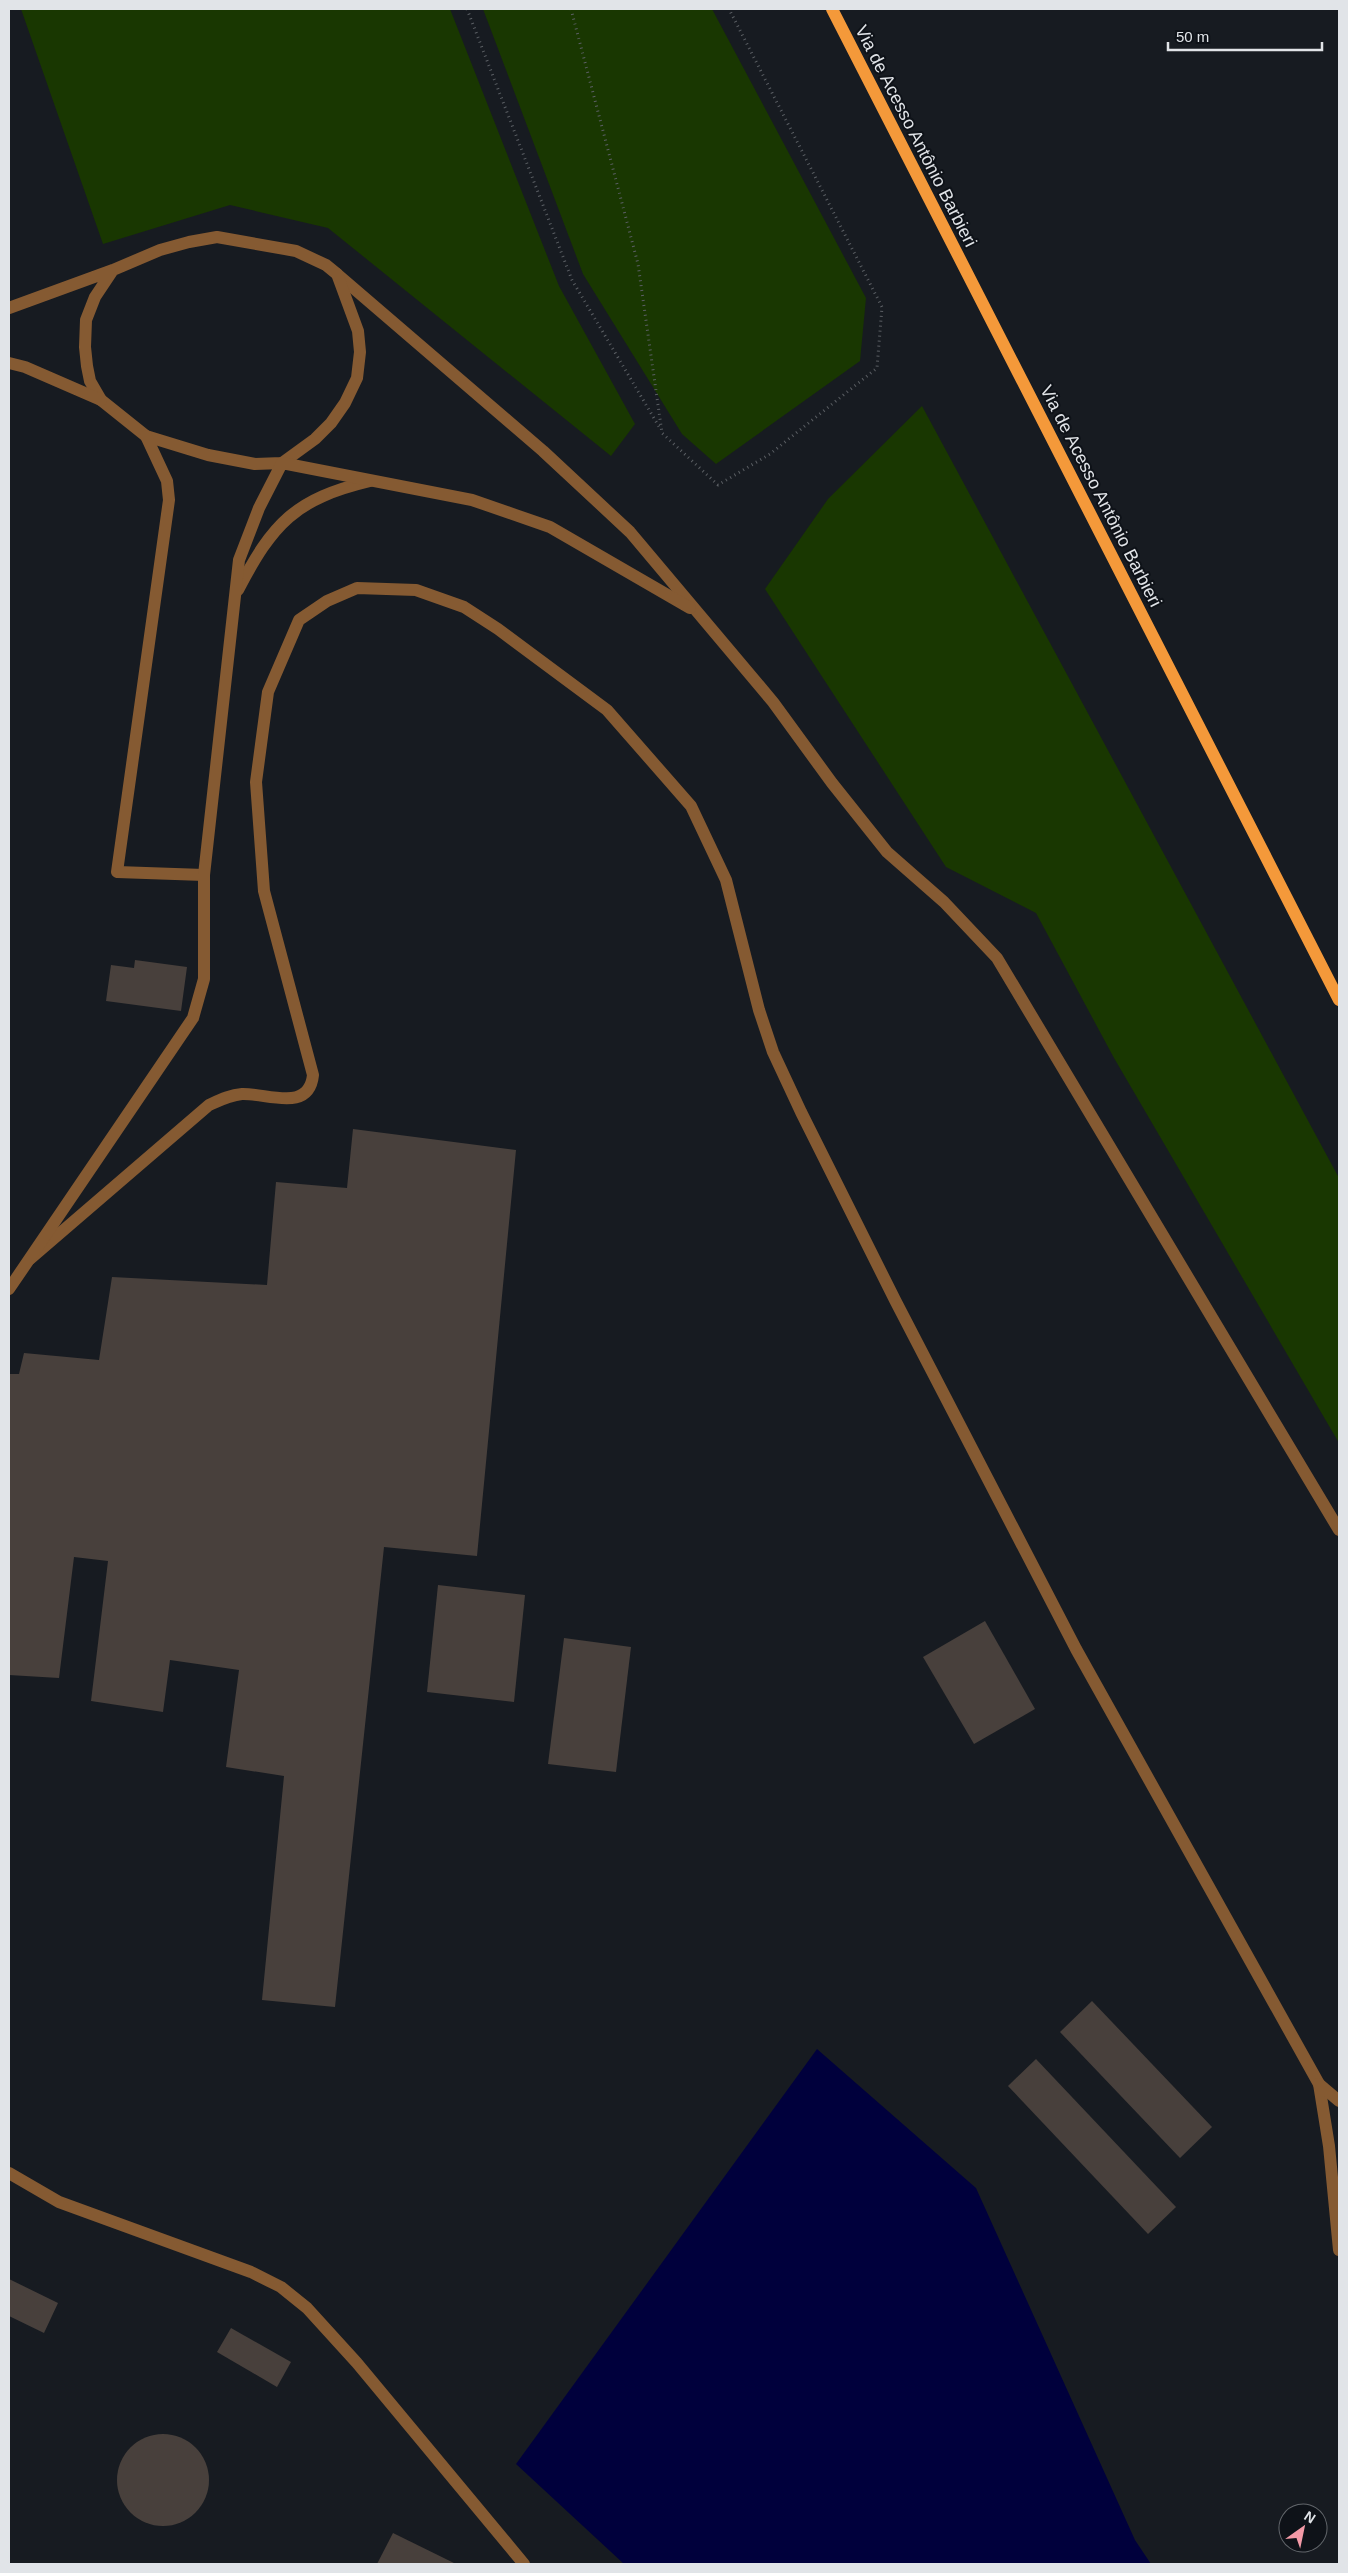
<svg xmlns="http://www.w3.org/2000/svg" width="1348" height="2573" font-family="Arial,sans-serif">
  <style>
    .green { fill: #193701 }
    .water { fill: #00003c }
    .building { fill: #48403c }
    .lines { fill: none; stroke-linecap: round; stroke-linejoin: round }
    .path { stroke: #5b5f64; stroke-width: 3; stroke-dasharray: 1 4; stroke-linecap: butt }
    .minor { stroke: #855a32; stroke-width: 12 }
    .major { stroke: #f4993a; stroke-width: 12 }
    .labels { text-anchor: middle; dominant-baseline: central; stroke-width: 4; stroke-linejoin: round; paint-order: stroke }
    .street-label { font-size: 18px; fill: #e1e4e8; stroke: #0e1218 }
  </style>
  <rect width="100%" height="100%" fill="#171b21"/>
  <g class="green">
    <path d="M21,9H450L559,286L635,424L611,456L328,228L230,205L103,244Z"/>
    <path d="M483,9H712L866,298L860,361L716,464L682,434L583,274Z"/>
    <path d="M922,406L1339,1178V1443L1114,1058L1036,913L946,867L765,589L828,499Z"/>
  </g>
  <path class="water" d="M817,2049L976,2188L1135,2540L1151,2564H624L516,2464Z"/>
  <g class="building">
    <path d="M135,960L187,967L181,1011L106,1001L111,965L134,968Z"/>
    <path d="M353,1129L516,1150L477,1556L384,1547L335,2007L262,2000L284,1776L226,1767L239,1670L170,1660L163,1712L91,1701L108,1561L74,1557L59,1678L9,1675V1374H19L24,1353L99,1360L112,1277L267,1285L276,1182L347,1188Z"/>
    <path d="M438,1585L525,1595L514,1702L427,1692Z"/>
    <path d="M985,1621L1035,1709L974,1744L923,1657Z"/>
    <path d="M564,1638L631,1647L616,1772L548,1764Z"/>
    <path d="M1092,2001L1212,2127L1180,2158L1060,2032Z"/>
    <path d="M1036,2059L1176,2207L1148,2234L1008,2086Z"/>
    <path d="M9,2279L58,2303L44,2333L9,2316Z"/>
    <path d="M231,2328L291,2362L277,2387L217,2352Z"/>
    <circle cx="163" cy="2480" r="46"/>
    <path d="M393,2533L456,2564H377Z"/>
  </g>
  <g class="lines">
    <g class="path">
      <path d="M467,9L572,280L661,430"/>
      <path d="M571,9L638,264L662,433L718,485L770,454L877,368L882,307L729,9"/>
    </g>
    <g class="minor">
      <path d="M337,274L543,451L630,532L773,702L832,783L887,852L944,902L997,958L1339,1530"/>
      <path d="M9,308L113,270L160,250L189,242L217,237L296,251L326,265L337,274L358,331L360,352L357,378L345,403L331,423L315,439L282,463L255,464L208,455L146,436L101,400L90,381L87,366L85,347L86,320L95,297L113,270"/>
      <path d="M9,363L25,367L101,400"/>
      <path d="M146,436L167,481L169,500L117,872L204,875"/>
      <path d="M238,590C273,523 295,499 370,481"/>
      <path d="M30,1259L209,1105C220,1100 230,1095 242,1094C267,1093 309,1113 313,1075L264,891L256,782L268,692L299,620L327,601L357,588L416,590L464,607L498,629L607,710L691,806L726,880L759,1010L773,1052L801,1112L895,1300L1076,1649L1319,2084L1329,2146L1339,2250"/>
      <path d="M9,1289L193,1018L204,979V875L239,560L259,508L282,463L472,500L550,527L690,608"/>
      <path d="M1319,2084L1339,2101"/>
      <path d="M9,2173L59,2202L251,2272L281,2287L307,2308L357,2363L524,2564"/>
    </g>
    <path class="major" d="M832,9L1339,1000"/>
  </g>
  <g class="labels">
    <g class="street-label">
      <text transform="translate(916 136) rotate(63)">Via de Acesso Antônio Barbieri</text>
      <text transform="translate(1101 496) rotate(63)">Via de Acesso Antônio Barbieri</text>
    </g>
  </g>
  <rect width="1348" height="2573" fill="none" stroke="#e1e4e8" stroke-width="20"/>
  <g transform="translate(1303 2528) rotate(33)"><circle r="24" fill="#0e1218" stroke="#62666b"/>
  <path d="M0-4L9 19L0 12L-9 19Z" fill="#f39aa7"/>
  <text y="-8" font-size="14" font-weight="bold" text-anchor="middle" fill="#e1e4e8">N</text>
  </g>
  <path d="M1168 42v8h154v-8" fill="none" stroke="#e1e4e8" stroke-width="2.5"/>
  <text x="1176" y="42" font-size="15" fill="#e1e4e8" stroke="#0e1218" stroke-width="4" paint-order="stroke">50 m</text>
</svg>
